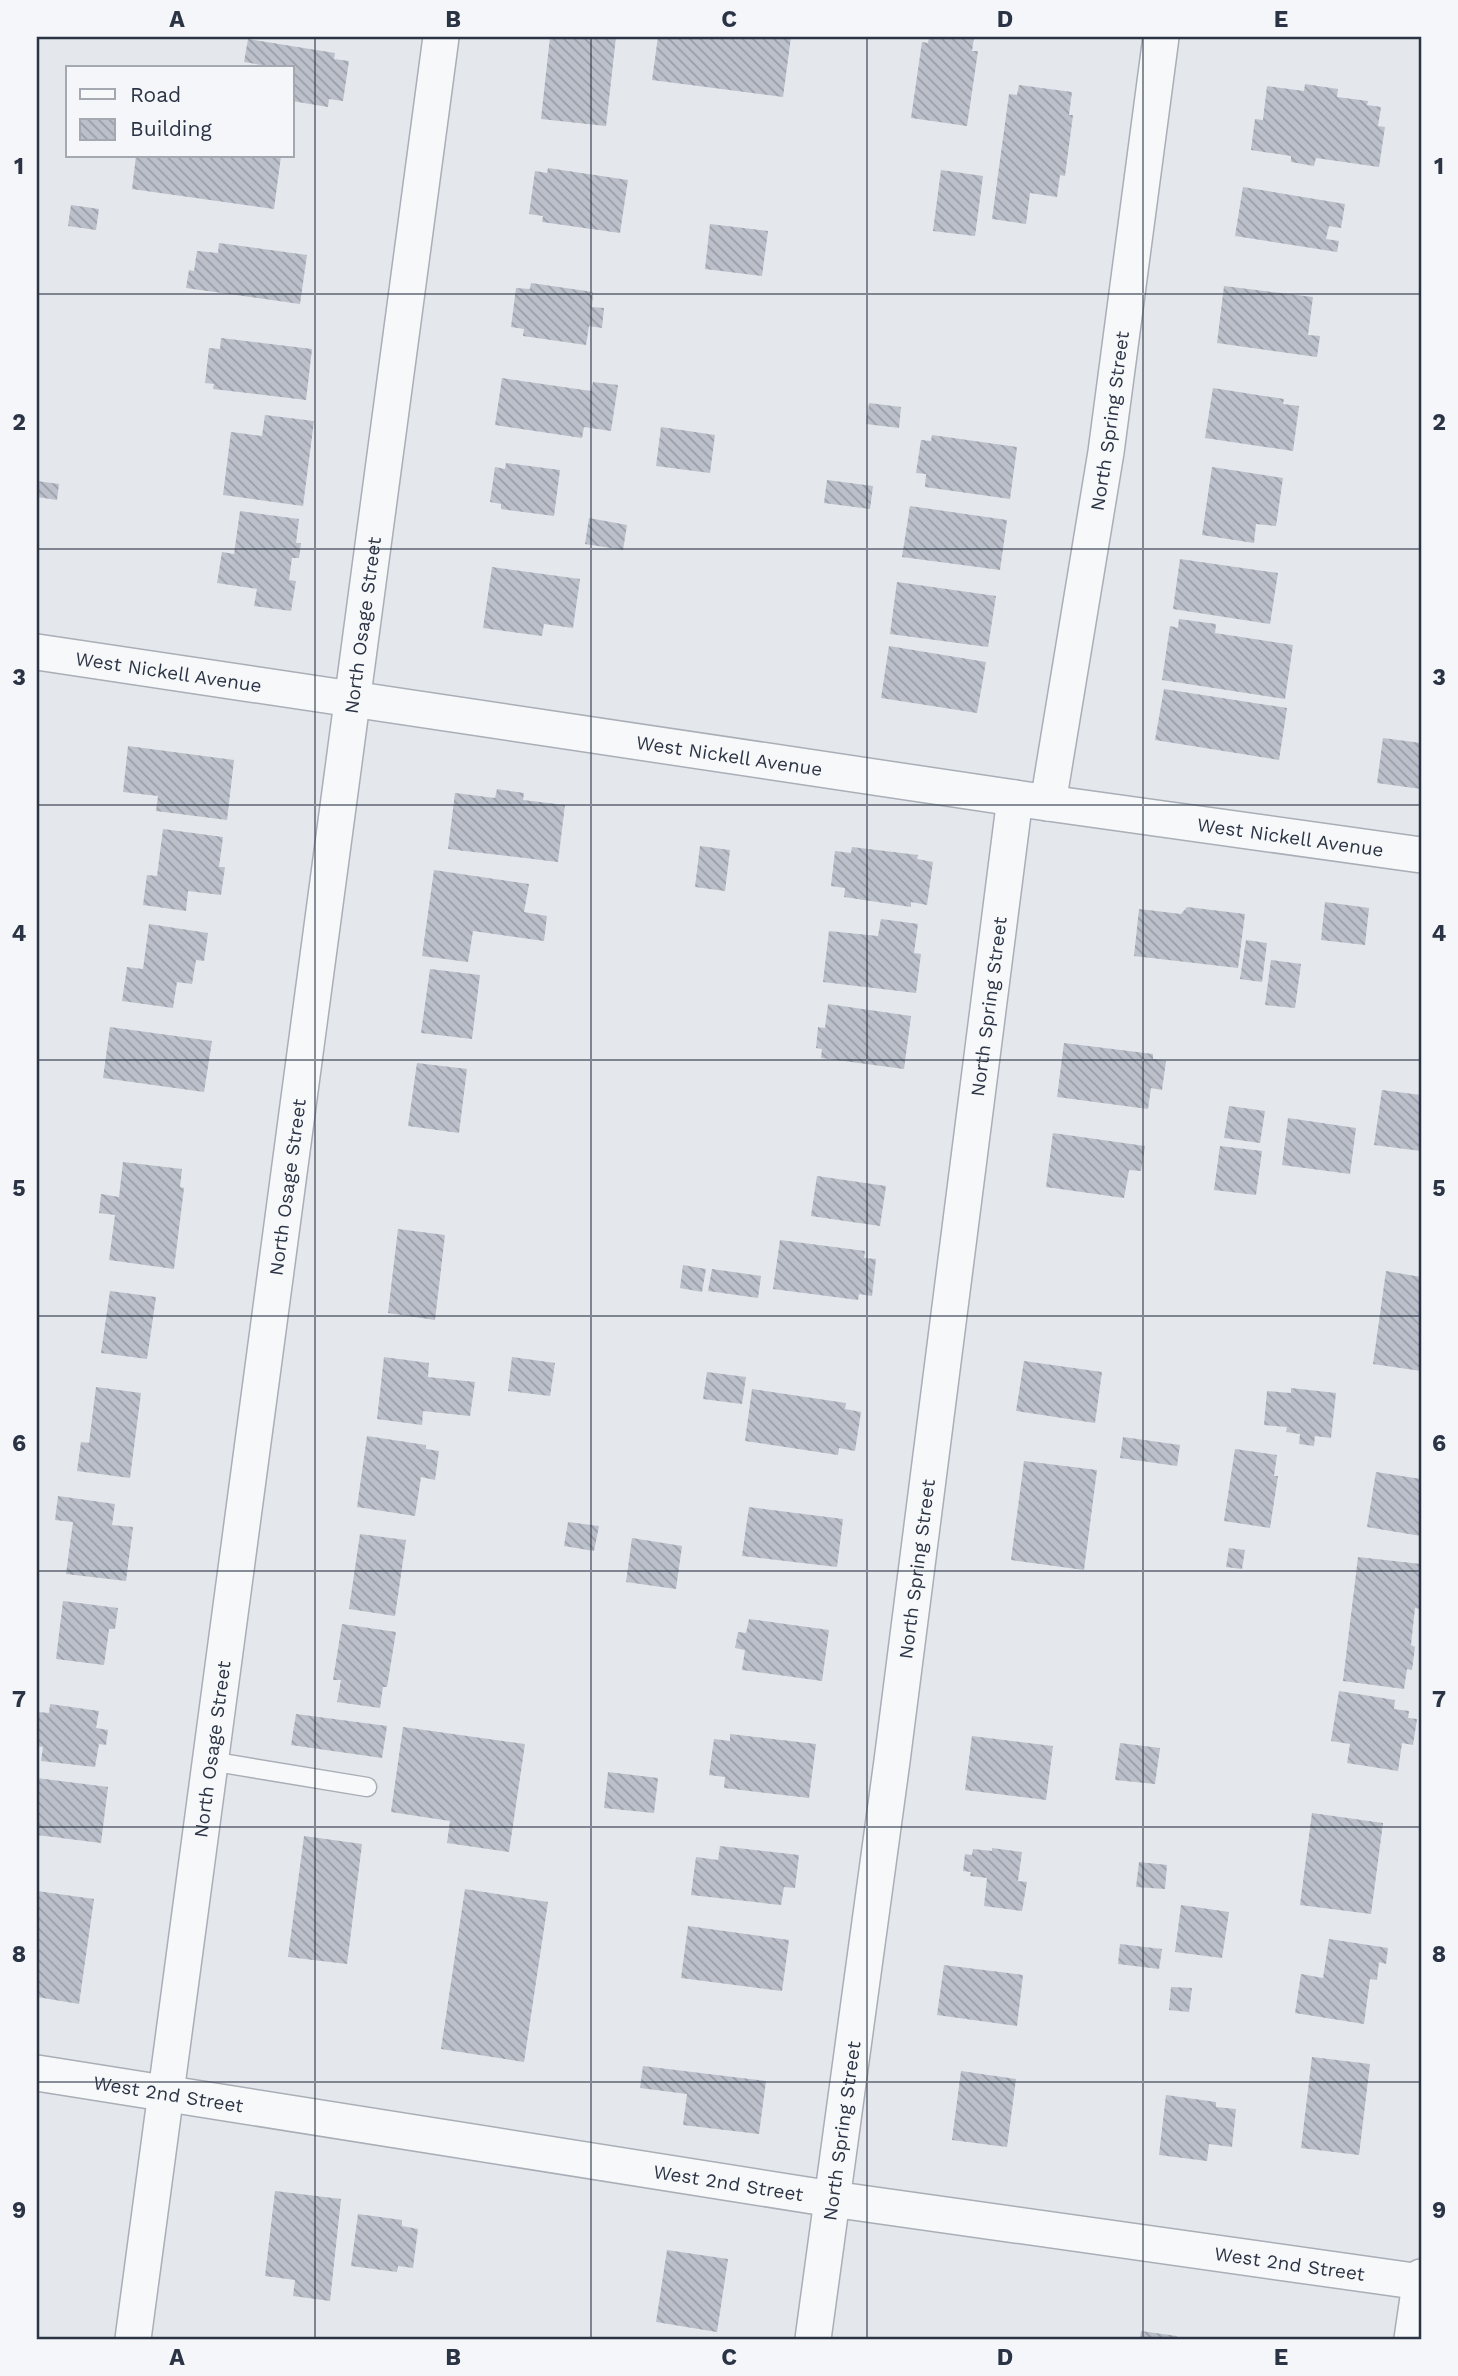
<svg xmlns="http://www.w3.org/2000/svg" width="1458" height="2376" font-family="'Work Sans',sans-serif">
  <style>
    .building { fill: url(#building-back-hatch) }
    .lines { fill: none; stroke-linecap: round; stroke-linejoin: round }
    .service-casing { stroke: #a9aeb7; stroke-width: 21 }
    .minor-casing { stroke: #a9aeb7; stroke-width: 38 }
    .service { stroke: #f7f8fa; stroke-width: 18 }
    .minor { stroke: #f7f8fa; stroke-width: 35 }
    .grid { fill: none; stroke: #2b3445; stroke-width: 2; stroke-opacity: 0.55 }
    .labels { text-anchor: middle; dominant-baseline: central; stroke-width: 7; stroke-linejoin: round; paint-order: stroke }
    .street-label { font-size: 19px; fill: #2b3445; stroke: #f4f6f9 }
    .neatline { fill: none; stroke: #2b3445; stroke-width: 2.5 }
    .grid-label { font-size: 23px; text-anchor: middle; font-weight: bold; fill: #2b3445 }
  </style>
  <defs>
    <pattern id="building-back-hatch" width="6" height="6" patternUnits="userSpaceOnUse" patternTransform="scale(1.75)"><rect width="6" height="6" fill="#bbc0ca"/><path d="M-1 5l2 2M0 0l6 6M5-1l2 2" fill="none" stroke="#989da6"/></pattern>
  </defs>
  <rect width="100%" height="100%" fill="#e4e7ec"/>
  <g class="building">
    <path d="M550,37H616L606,126L541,119Z"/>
    <path d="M658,37H791L783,97L652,80Z"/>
    <path d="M929,37L974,38L972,51H978L967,126L911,118L922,42L928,43Z"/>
    <path d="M248,39L335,53L334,59L349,61L343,101L329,99L328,107L292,101V68H261V65L244,62Z"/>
    <path d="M1305,84L1338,89L1337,97L1368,101L1367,105L1381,107L1378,126L1385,127L1379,167L1316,158L1314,166L1291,162V156L1251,150L1255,119L1263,120L1267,86L1304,91Z"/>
    <path d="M1019,85L1072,92L1069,115H1073L1065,176L1060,175L1057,197L1030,193L1026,224L992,219L1009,94L1017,95Z"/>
    <path d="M136,156H281L274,209L132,189Z"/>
    <path d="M548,168L628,180L620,233L542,222L543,216L529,214L535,171L547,173Z"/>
    <path d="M941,170L983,176L975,236L933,231Z"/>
    <path d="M1243,187L1345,204L1341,228L1329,226L1326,239L1339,241L1337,252L1235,236Z"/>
    <path d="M71,205L99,209L96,230L68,226Z"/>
    <path d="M710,224L768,231L762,276L705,269Z"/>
    <path d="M219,243L307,255L300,304L186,288L189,270L194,271L197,251L218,253Z"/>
    <path d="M531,283L593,292L592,307L604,308L602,328L589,326L586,345L523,336L524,329L511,327L516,288L530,289Z"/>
    <path d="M1224,286L1313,297L1308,335L1320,336L1317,357L1217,343Z"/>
    <path d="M221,338L312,349L306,400L213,389L214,384L205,383L209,348L220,349Z"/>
    <path d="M502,378L591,391L593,382L618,385L611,431L584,427L582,438L495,425Z"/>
    <path d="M1213,388L1284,399L1283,404L1299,406L1293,451L1205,438Z"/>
    <path d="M869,403L901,407L899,428L866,424Z"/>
    <path d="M265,415L314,421L303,506L223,495L231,432L262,436Z"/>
    <path d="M661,427L715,435L710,473L656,466Z"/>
    <path d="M932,435L1017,447L1010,499L925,487L926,474L916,473L921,440L931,441Z"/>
    <path d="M506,463L560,470L554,516L501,509V504L490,502L495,467L505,469Z"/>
    <path d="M1212,467L1283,478L1276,526L1256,524L1254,543L1202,535Z"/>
    <path d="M827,480L873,486L870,509L824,503Z"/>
    <path d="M37,481L59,484L57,500L37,497Z"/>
    <path d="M910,506L1007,520L1000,570L902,557Z"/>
    <path d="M240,511L299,519L296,543H301L299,558H292L289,580L296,581L291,611L254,606L257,589L217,583L222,552L234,554Z"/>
    <path d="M589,518L627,525L623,550L585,544Z"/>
    <path d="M1180,559L1278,573L1270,624L1173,609Z"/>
    <path d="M492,567L580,579L573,628L544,624L542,636L483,628Z"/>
    <path d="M897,582L996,596L988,647L890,634Z"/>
    <path d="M1179,619L1216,624L1215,633L1293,645L1285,699L1162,680L1170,626L1178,628Z"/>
    <path d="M889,646L986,662L977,713L881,698Z"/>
    <path d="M1164,689L1287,708L1279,760L1155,740Z"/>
    <path d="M1383,738L1421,743V789L1377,783Z"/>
    <path d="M128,746L234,760L227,820L156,811L158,796L123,792Z"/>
    <path d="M497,789L524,793L523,800L565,805L558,862L448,849L455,793L495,798Z"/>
    <path d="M163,829L223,837L219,867H225L221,895L188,891L186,911L143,905L147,875L157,876Z"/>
    <path d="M700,846L730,850L725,891L695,887Z"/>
    <path d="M852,847L918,855L917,859L933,862L927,905L911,902V907L844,897L845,888L831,886L835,851L851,853Z"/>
    <path d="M434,870L529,884L524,912L547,916L544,941L473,931L468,962L422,956Z"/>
    <path d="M1325,902L1369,908L1365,945L1321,940Z"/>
    <path d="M1187,907L1245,914L1238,968L1134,956L1139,909L1181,914Z"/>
    <path d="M881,919L918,924L914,953L921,954L916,993L823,982L829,931L878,936Z"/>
    <path d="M149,924L208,933L204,961L196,960L192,984L177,982L173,1008L122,1001L127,967L143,969Z"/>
    <path d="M1246,940L1267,943L1262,982L1240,979Z"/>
    <path d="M1271,960L1301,964L1295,1008L1265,1005Z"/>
    <path d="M430,969L480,975L472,1039L421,1033Z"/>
    <path d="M828,1004L911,1016L904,1069L821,1058L822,1049L816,1048L818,1027L825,1028Z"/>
    <path d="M110,1027L212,1041L204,1092L103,1078Z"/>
    <path d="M1064,1043L1153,1054V1059L1166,1061L1162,1090L1151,1088L1148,1109L1057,1097Z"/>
    <path d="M417,1063L467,1069L459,1133L408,1126Z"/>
    <path d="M1382,1090L1421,1095V1151L1374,1145Z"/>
    <path d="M1229,1106L1265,1111L1260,1143L1224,1138Z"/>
    <path d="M1288,1118L1356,1128L1350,1174L1282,1165Z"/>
    <path d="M1053,1133L1145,1146L1141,1171L1129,1170L1124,1198L1046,1187Z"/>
    <path d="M1220,1146L1262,1151L1256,1195L1214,1190Z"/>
    <path d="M123,1162L182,1169L180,1187L184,1188L174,1269L109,1260L115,1215L99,1213L101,1194L119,1197Z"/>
    <path d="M817,1176L886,1186L880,1226L811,1216Z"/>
    <path d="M398,1229L445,1235L435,1320L388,1313Z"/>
    <path d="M780,1240L865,1251L864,1258L876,1259L872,1296L859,1294L858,1300L773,1289Z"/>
    <path d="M683,1265L706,1269L702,1292L680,1288Z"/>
    <path d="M712,1269L761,1276L758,1298L708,1291Z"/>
    <path d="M1386,1271L1421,1277V1371L1373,1364Z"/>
    <path d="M110,1291L156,1297L147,1359L101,1353Z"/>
    <path d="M384,1357L429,1363L428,1377L475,1382L470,1416L423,1411L422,1425L377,1419Z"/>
    <path d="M512,1357L555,1363L550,1396L508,1391Z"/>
    <path d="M1024,1361L1102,1372L1095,1423L1016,1411Z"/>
    <path d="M707,1372L746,1377L742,1404L703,1399Z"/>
    <path d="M96,1387L141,1393L130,1478L77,1471L81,1442L89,1443Z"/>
    <path d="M1291,1388L1336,1393L1331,1438L1315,1436L1314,1446L1299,1444L1300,1434L1286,1432L1287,1427L1264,1425L1267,1391L1291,1393Z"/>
    <path d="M752,1389L846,1403L845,1409L861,1412L855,1451L839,1448L838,1455L745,1441Z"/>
    <path d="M367,1436L426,1445V1449L439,1451L435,1480L421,1477L415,1516L357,1507Z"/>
    <path d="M1123,1437L1180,1445L1177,1466L1120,1458Z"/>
    <path d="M1235,1449L1277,1455L1274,1476H1278L1270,1528L1224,1521Z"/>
    <path d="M1024,1461L1097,1470L1084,1570L1011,1560Z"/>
    <path d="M1376,1472L1421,1479V1536L1367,1527Z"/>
    <path d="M58,1496L115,1504L112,1525L133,1527L126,1581L66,1574L73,1522L55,1520Z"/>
    <path d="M749,1507L843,1519L837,1567L742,1556Z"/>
    <path d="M568,1522L599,1526L594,1551L564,1546Z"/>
    <path d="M360,1534L406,1540L395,1616L349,1609Z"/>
    <path d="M632,1538L682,1546L676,1589L626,1582Z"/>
    <path d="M1229,1548L1245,1550L1242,1569L1226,1567Z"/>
    <path d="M1358,1557L1421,1564L1420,1609L1415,1608L1411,1645L1415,1647L1412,1670L1407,1669L1404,1689L1343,1681Z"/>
    <path d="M63,1601L118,1608L115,1629H109L104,1665L56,1659Z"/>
    <path d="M749,1619L829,1630L822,1681L742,1670L745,1650L735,1648L738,1632L746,1633Z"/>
    <path d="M342,1624L396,1632L387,1687H383L380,1708L337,1702L341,1680H333Z"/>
    <path d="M1339,1691L1395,1700L1394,1709L1409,1711L1408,1718L1417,1719L1413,1745L1402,1743L1398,1771L1347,1763L1350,1744L1331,1741Z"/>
    <path d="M50,1704L99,1711L96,1728L108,1730L106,1745L99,1744L95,1767L41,1761L43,1747L37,1746L38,1712L49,1713Z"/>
    <path d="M296,1714L387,1726L382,1758L291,1745Z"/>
    <path d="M403,1727L525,1744L509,1852L447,1843L450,1821L391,1812Z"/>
    <path d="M730,1734L816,1744L809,1798L724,1788L725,1777L709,1775L714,1739L730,1741Z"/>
    <path d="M972,1736L1053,1746L1046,1800L965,1790Z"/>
    <path d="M1120,1743L1160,1748L1155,1784L1115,1780Z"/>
    <path d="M608,1772L658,1778L654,1813L604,1808Z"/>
    <path d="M37,1778L108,1787L101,1843L37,1835Z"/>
    <path d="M1312,1813L1383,1823L1371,1914L1300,1905Z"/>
    <path d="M304,1836L362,1844L347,1964L288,1957Z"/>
    <path d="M720,1846L799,1855L795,1888L784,1887L781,1905L691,1895L696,1857L718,1860Z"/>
    <path d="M992,1848L1022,1852L1018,1881L1027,1882L1022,1911L984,1906L987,1878L970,1876L971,1872L963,1871L965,1854L972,1855L973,1849L992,1851Z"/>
    <path d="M1139,1862L1167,1865L1165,1889L1136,1887Z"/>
    <path d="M465,1889L548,1902L524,2062L441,2049Z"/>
    <path d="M37,1891L94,1899L79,2004L37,1997Z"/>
    <path d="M1181,1905L1229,1912L1222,1958L1175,1952Z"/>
    <path d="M688,1926L789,1940L782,1991L681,1978Z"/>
    <path d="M1329,1939L1388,1948L1386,1964L1379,1962L1377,1980L1370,1979L1364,2024L1295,2013L1301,1974L1323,1978Z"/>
    <path d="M1120,1944L1162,1949L1159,1969L1118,1964Z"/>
    <path d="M944,1965L1023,1975L1017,2026L937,2015Z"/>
    <path d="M1171,1987L1192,1988L1189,2012L1169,2010Z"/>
    <path d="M1312,2057L1370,2064L1359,2155L1301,2148Z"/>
    <path d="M643,2066L766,2081L759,2134L683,2125L687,2094L640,2088Z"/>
    <path d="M961,2071L1016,2079L1007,2147L952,2140Z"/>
    <path d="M1166,2095L1216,2102V2107L1236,2109L1232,2147L1209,2144L1207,2161L1159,2155Z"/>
    <path d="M275,2191L341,2199L330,2301L293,2296L295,2280L265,2276Z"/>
    <path d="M358,2214L402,2220V2226L418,2229L413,2268L398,2266L397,2272L351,2266Z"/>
    <path d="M667,2250L728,2259L717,2332L656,2322Z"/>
    <path d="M1141,2331L1177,2336V2339H1140Z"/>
  </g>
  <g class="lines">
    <g class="service-casing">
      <path id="service" d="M210,1761L367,1787"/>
    </g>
    <g class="minor-casing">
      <g id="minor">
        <path id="s1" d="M37,652L1048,803L1421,855"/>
        <path id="s2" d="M1048,803L1106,452L1161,37"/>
        <path id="s3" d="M37,2073L832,2199L1421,2282"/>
        <path id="s4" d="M133,2339L441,37"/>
        <path id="s5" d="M813,2339L892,1761L1015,798"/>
        <path d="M1412,2339L1421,2277"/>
      </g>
    </g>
    <use href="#service" class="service"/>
    <use href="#minor" class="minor"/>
  </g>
  <path class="grid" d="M315,37V2339M591,37V2339M867,37V2339M1143,37V2339M37,294H1421M37,549H1421M37,805H1421M37,1060H1421M37,1316H1421M37,1571H1421M37,1827H1421M37,2082H1421"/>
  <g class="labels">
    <g class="street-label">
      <text stroke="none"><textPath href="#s2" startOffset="387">North Spring Street</textPath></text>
      <text stroke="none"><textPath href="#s4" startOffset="1729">North Osage Street</textPath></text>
      <text stroke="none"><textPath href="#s1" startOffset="133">West Nickell Avenue</textPath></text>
      <text stroke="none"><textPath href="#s1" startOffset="700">West Nickell Avenue</textPath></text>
      <text stroke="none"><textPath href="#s1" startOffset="1267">West Nickell Avenue</textPath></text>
      <text stroke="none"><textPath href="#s5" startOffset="1344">North Spring Street</textPath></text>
      <text stroke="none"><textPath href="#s4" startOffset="1162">North Osage Street</textPath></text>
      <text stroke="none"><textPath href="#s5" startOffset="777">North Spring Street</textPath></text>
      <text stroke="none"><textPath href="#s4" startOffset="595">North Osage Street</textPath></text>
      <text stroke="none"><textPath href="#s3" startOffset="133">West 2nd Street</textPath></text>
      <text stroke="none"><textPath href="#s5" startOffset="210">North Spring Street</textPath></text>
      <text stroke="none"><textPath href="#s3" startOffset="700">West 2nd Street</textPath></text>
      <text stroke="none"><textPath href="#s3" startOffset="1267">West 2nd Street</textPath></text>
    </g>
  </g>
  <rect width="1458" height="2376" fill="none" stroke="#f4f6f9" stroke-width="77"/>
  <rect x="66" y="66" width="228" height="91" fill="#f4f6f9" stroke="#a4a8b1" stroke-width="2"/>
  <rect x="80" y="89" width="35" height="10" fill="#f7f8fa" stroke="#a4a8b1" stroke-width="2"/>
  <text x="130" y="102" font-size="21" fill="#2b3445">Road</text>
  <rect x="80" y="119" width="35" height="21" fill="url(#building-back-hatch)" stroke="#a4a8b1" stroke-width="2"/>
  <text x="130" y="136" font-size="21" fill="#2b3445">Building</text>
  <rect x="38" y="38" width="1382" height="2300" class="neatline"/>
  <g class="grid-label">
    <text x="177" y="27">A</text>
    <text x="453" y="27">B</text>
    <text x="729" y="27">C</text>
    <text x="1005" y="27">D</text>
    <text x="1281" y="27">E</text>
    <text x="19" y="174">1</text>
    <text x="1439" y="174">1</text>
    <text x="19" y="430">2</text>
    <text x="1439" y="430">2</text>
    <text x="19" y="685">3</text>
    <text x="1439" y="685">3</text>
    <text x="19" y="941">4</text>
    <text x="1439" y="941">4</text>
    <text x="19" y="1196">5</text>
    <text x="1439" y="1196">5</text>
    <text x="19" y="1451">6</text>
    <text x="1439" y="1451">6</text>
    <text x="19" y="1707">7</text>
    <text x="1439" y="1707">7</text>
    <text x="19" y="1962">8</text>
    <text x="1439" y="1962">8</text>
    <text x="19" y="2218">9</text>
    <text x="1439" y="2218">9</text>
    <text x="177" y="2365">A</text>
    <text x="453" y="2365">B</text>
    <text x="729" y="2365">C</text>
    <text x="1005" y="2365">D</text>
    <text x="1281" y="2365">E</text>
  </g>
</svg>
